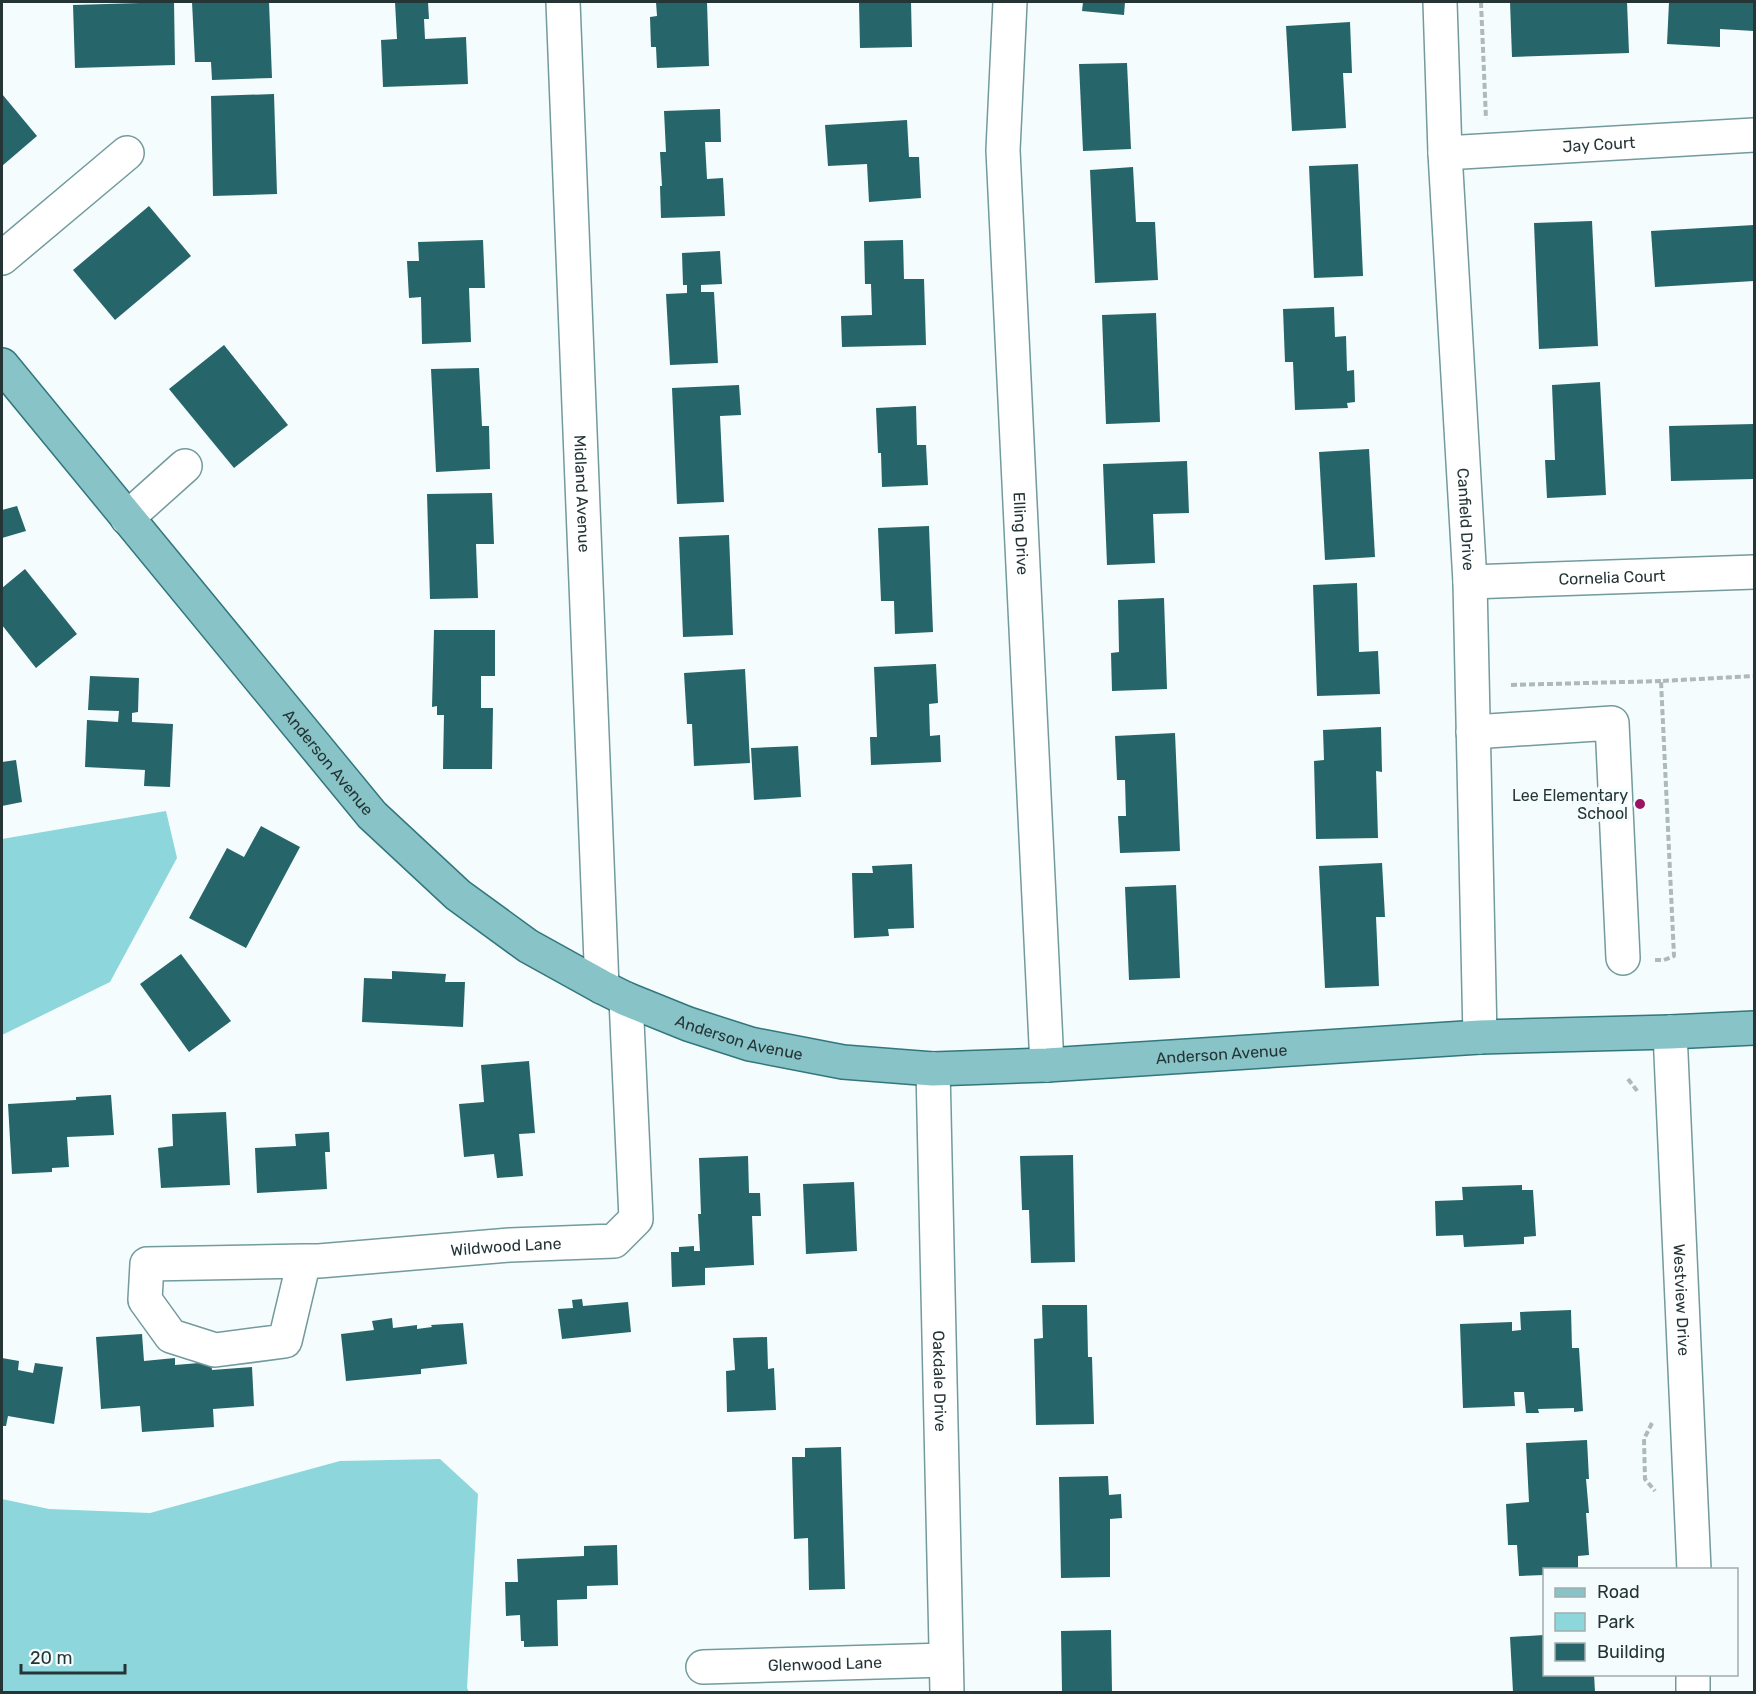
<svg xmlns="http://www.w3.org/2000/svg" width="1756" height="1694" font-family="Rubik,sans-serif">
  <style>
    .green { fill: #8cd6dc }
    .building { fill: #266569 }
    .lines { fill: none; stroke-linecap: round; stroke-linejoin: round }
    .minor-casing { stroke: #739a9d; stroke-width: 36 }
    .major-casing { stroke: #31777c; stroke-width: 36 }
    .path { stroke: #aeb9ba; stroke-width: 4; stroke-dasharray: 6 3; stroke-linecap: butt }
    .minor { stroke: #fff; stroke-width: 33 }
    .major { stroke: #88c3c7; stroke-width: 33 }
    .poi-dot { fill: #9c1363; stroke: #f4fcfd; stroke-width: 2 }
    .labels { text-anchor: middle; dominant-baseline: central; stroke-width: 6; stroke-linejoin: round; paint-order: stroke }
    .street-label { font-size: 16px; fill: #253536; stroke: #f4fcfd }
    .poi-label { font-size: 16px; fill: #253536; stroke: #f4fcfd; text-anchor: end }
  </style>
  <rect width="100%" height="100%" fill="#f4fcfd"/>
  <g class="green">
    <path d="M166,811L177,858L110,982L2,1035V839Z"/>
    <path d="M440,1459L478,1494L467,1688L469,1692H2V1499L49,1509L150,1513L340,1461Z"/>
  </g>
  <g class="building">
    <path d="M174,2L175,65L75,68L73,5Z"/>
    <path d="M192,2H269L272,78L212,80L211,62H195Z"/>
    <path d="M395,2H428L429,19H424L425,39L466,37L468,84L383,87L381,40L397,39Z"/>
    <path d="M656,2H707L709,66L657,68L656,47H651L650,17L657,16Z"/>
    <path d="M859,2H911L912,47L860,48Z"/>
    <path d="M1083,2H1125L1124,15L1082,11Z"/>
    <path d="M1510,2H1627L1629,53L1512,57Z"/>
    <path d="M1669,2H1754V31L1720,29V47L1667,44Z"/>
    <path d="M1350,22L1352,73H1343L1346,128L1292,131L1286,26Z"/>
    <path d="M1127,63L1131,149L1083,151L1079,64Z"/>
    <path d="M2,94L37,136L2,166Z"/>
    <path d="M274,94L277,194L213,196L211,96Z"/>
    <path d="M720,109L721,142H705L707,179L723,178L725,216L661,218L660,186H662L660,152H666L664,111Z"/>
    <path d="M907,120L909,157H919L921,198L869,202L867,164L828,166L825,125Z"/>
    <path d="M1358,164L1363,276L1314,278L1309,166Z"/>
    <path d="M1133,167L1136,222H1155L1158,280L1095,283L1090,170Z"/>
    <path d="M149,206L191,256L115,320L73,270Z"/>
    <path d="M1592,221L1598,346L1539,349L1534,223Z"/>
    <path d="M1754,225V281L1655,287L1651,231Z"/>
    <path d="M483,240L485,288H469L471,342L422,344L421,297L409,298L407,261H419L418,242Z"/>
    <path d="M903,240L904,279H924L926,345L842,347L841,316L872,315L871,284H865L864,241Z"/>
    <path d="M720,251L722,284L701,285V292H714L718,363L670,365L666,294L687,293V285H683L682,253Z"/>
    <path d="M1334,307L1335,337L1346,336L1347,371L1354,370L1355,402L1347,403L1348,408L1295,410L1293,362H1285L1283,309Z"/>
    <path d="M1156,313L1160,422L1106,424L1102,315Z"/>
    <path d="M224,345L288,425L234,468L169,389Z"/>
    <path d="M479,368L482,426H489L490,469L436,472L431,369Z"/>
    <path d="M1600,382L1606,495L1547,498L1545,460H1555L1552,385Z"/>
    <path d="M739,385L741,415L720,416L724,502L677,504L672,388Z"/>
    <path d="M916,406L917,445H926L928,485L882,487L881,453H878L876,408Z"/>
    <path d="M1754,424V479L1671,481L1669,426Z"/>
    <path d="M1369,449L1375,557L1325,560L1319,452Z"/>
    <path d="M1187,461L1189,513L1153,514L1155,563L1107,565L1103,464Z"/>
    <path d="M492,493L494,544H476L478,598L430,599L427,494Z"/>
    <path d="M17,506L26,531L2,538V510Z"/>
    <path d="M929,526L933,632L895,634L894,601H881L878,528Z"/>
    <path d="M729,535L733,635L683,637L679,537Z"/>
    <path d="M25,569L77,634L36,668L2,625V588Z"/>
    <path d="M1357,583L1359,652L1378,651L1380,694L1317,696L1313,585Z"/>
    <path d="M1164,598L1167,689L1112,691L1111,653L1119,652L1118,600Z"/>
    <path d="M434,630H495V676H481V708H493L492,769H443L444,715H437V706L432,707Z"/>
    <path d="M936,664L938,703L929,704L930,736L940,735L941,762L871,765L870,737H877L874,667Z"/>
    <path d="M745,669L750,763L694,766L692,724H687L684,673Z"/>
    <path d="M90,676L139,678L138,712L132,713V722L173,724L170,787L144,786L145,770L85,767L87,720L118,722L119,711L88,710Z"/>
    <path d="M1381,727L1382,772L1376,771L1378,838L1316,839L1314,761L1324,760L1323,730Z"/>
    <path d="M1175,733L1180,851L1120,853L1118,816H1126L1125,780H1117L1115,736Z"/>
    <path d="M798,746L801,797L754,800L751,748Z"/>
    <path d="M16,760L22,802L2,806V762Z"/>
    <path d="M261,826L300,847L246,948L189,918L227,848L244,857Z"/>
    <path d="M1382,863L1385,917H1376L1379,986L1325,988L1319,866Z"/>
    <path d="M912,864L914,928L888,929L889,936L854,938L852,873H873L872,866Z"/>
    <path d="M1176,885L1180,978L1129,980L1125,887Z"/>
    <path d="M181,954L231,1021L189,1052L140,984Z"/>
    <path d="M392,971L446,974L445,982H465L463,1027L362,1022L364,978L392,979Z"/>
    <path d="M529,1061L535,1133L519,1134L523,1176L497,1178L494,1154L464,1157L459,1104L484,1102L481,1065Z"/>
    <path d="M111,1095L114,1135L67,1137L69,1167L52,1168V1172L12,1174L8,1104L76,1100V1097Z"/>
    <path d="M226,1112L230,1185L161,1188L158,1148L173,1146L172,1114Z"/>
    <path d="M329,1132L330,1152H325L327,1189L257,1193L255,1148L296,1146L295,1134Z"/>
    <path d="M1073,1155L1075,1262L1031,1263L1029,1210H1022L1020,1156Z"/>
    <path d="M748,1156L749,1193H760L761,1216H752L754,1265L705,1268V1285L672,1287L671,1252H679V1247L694,1246V1251H700L698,1214H701L699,1158Z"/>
    <path d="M854,1182L857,1251L806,1254L803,1184Z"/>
    <path d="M1522,1185V1190H1533L1536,1236L1524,1237V1244L1464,1247L1463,1235L1436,1236L1435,1201L1463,1200L1462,1187Z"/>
    <path d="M582,1299L583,1306L628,1302L631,1332L562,1339L558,1309L573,1308L572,1300Z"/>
    <path d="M1042,1305H1087L1088,1357H1092L1094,1424L1036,1425L1034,1339L1043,1338Z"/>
    <path d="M1571,1310L1572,1348H1579L1583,1411L1574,1412V1408L1538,1409L1539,1413H1526L1524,1392H1514L1515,1406L1463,1408L1460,1324L1512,1322V1331L1521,1330L1520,1312Z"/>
    <path d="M392,1318L393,1328L417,1325V1329L432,1327L431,1325L463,1323L467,1364L421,1369V1374L346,1381L341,1334L374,1330L372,1321Z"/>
    <path d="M142,1334L144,1361L175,1358V1365L211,1362L212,1370L252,1367L254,1406L213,1409L214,1427L142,1432L140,1406L101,1409L96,1337Z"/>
    <path d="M767,1337L768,1369L774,1368L776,1410L727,1412L726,1371L735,1370L733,1338Z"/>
    <path d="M2,1358L19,1361L18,1370L33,1373L35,1363L63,1367L54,1424L8,1416L6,1426H2Z"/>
    <path d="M1587,1440L1589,1479H1586L1589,1513H1586L1589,1555L1578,1556V1570H1544V1575L1519,1576L1517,1545H1508L1506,1504L1529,1502L1526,1443Z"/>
    <path d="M841,1447L845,1589L809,1590L808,1538L794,1539L792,1457H805V1448Z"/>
    <path d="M1108,1476L1109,1495L1121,1494L1122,1518L1110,1519V1577L1061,1578L1059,1477Z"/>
    <path d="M617,1545L618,1585L587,1586V1599L557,1600L558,1646L524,1647V1641H521L520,1615L506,1616L505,1582H518L517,1559L584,1556V1546Z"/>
    <path d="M1111,1630L1112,1692H1062L1061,1631Z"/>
    <path d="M1544,1635V1674H1594L1595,1692H1513L1510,1637Z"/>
  </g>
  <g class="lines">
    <g class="minor-casing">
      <g id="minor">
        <path id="s1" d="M563,2L602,987"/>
        <path id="s2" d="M1010,2L1003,150L1047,1065"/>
        <path id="s3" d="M1440,2L1445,153L1470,582L1480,1037"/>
        <path id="s4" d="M1445,153L1754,135"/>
        <path d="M2,258L127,153"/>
        <path d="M127,518L185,466"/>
        <path id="s5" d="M1470,582L1754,572"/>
        <path d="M1473,732L1612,723L1623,958"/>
        <path id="s6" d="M1670,1032L1694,1570"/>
        <path id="s7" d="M933,1069L947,1692"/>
        <path id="s8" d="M304,1261L285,1341L215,1350L171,1336L145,1300L147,1264L304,1261H319L510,1245L614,1241L636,1219L626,999"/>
        <path id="s9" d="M703,1667L946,1660"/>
        <path d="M1693,1692V1674"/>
      </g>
    </g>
    <g class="major-casing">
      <g id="major">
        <path id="s10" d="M2,365L372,815L458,895L528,946L602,987L626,999L688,1024L750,1044L843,1062L933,1069L1047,1065L1480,1037L1670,1032L1754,1028"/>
      </g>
    </g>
    <g class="path">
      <path d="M1481,2L1486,119"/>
      <path d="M1511,685L1661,681"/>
      <path d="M1655,960H1664L1674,956L1661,681L1754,676"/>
      <path d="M1628,1079L1638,1092"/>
      <path d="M1652,1423L1644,1439L1645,1479L1655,1491"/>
    </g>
    <use href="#minor" class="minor"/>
    <use href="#major" class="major"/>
  </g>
  <circle class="poi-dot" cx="1640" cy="804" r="6"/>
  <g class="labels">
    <g class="street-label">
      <text stroke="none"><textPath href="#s4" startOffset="154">Jay Court</textPath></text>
      <text stroke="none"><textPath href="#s1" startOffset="492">Midland Avenue</textPath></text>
      <text stroke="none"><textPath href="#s3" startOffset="518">Canfield Drive</textPath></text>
      <text stroke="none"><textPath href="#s2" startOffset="532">Elling Drive</textPath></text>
      <text stroke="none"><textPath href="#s5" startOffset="142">Cornelia Court</textPath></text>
      <text stroke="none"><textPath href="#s10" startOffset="514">Anderson Avenue</textPath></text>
      <text stroke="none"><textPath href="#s10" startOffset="1018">Anderson Avenue</textPath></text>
      <text stroke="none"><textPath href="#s10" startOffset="1504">Anderson Avenue</textPath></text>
      <text stroke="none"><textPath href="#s8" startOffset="639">Wildwood Lane</textPath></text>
      <text stroke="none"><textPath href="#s6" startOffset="268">Westview Drive</textPath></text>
      <text stroke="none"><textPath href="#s7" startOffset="312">Oakdale Drive</textPath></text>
      <text stroke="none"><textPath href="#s9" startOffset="122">Glenwood Lane</textPath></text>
    </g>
    <g class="poi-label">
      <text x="1628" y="795">Lee Elementary<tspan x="1628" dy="18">School</tspan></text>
    </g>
  </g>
  <rect width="1756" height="1694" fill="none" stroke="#253536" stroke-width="6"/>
  <rect x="1543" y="1568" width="195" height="108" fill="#f4fcfd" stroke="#a1acad" stroke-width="1.5"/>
  <rect x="1555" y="1588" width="30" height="9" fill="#88c3c7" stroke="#a1acad" stroke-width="1.5"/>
  <text x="1597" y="1598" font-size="18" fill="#253536">Road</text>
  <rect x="1555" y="1613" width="30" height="18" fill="#8cd6dc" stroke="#a1acad" stroke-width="1.5"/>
  <text x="1597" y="1628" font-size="18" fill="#253536">Park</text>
  <rect x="1555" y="1643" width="30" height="18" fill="#266569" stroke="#a1acad" stroke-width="1.5"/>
  <text x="1597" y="1658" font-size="18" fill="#253536">Building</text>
  <path d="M21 1664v9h104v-9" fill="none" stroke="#253536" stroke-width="3"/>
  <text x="30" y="1664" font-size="18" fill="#253536" stroke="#f4fcfd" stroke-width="4.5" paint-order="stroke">20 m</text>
</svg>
